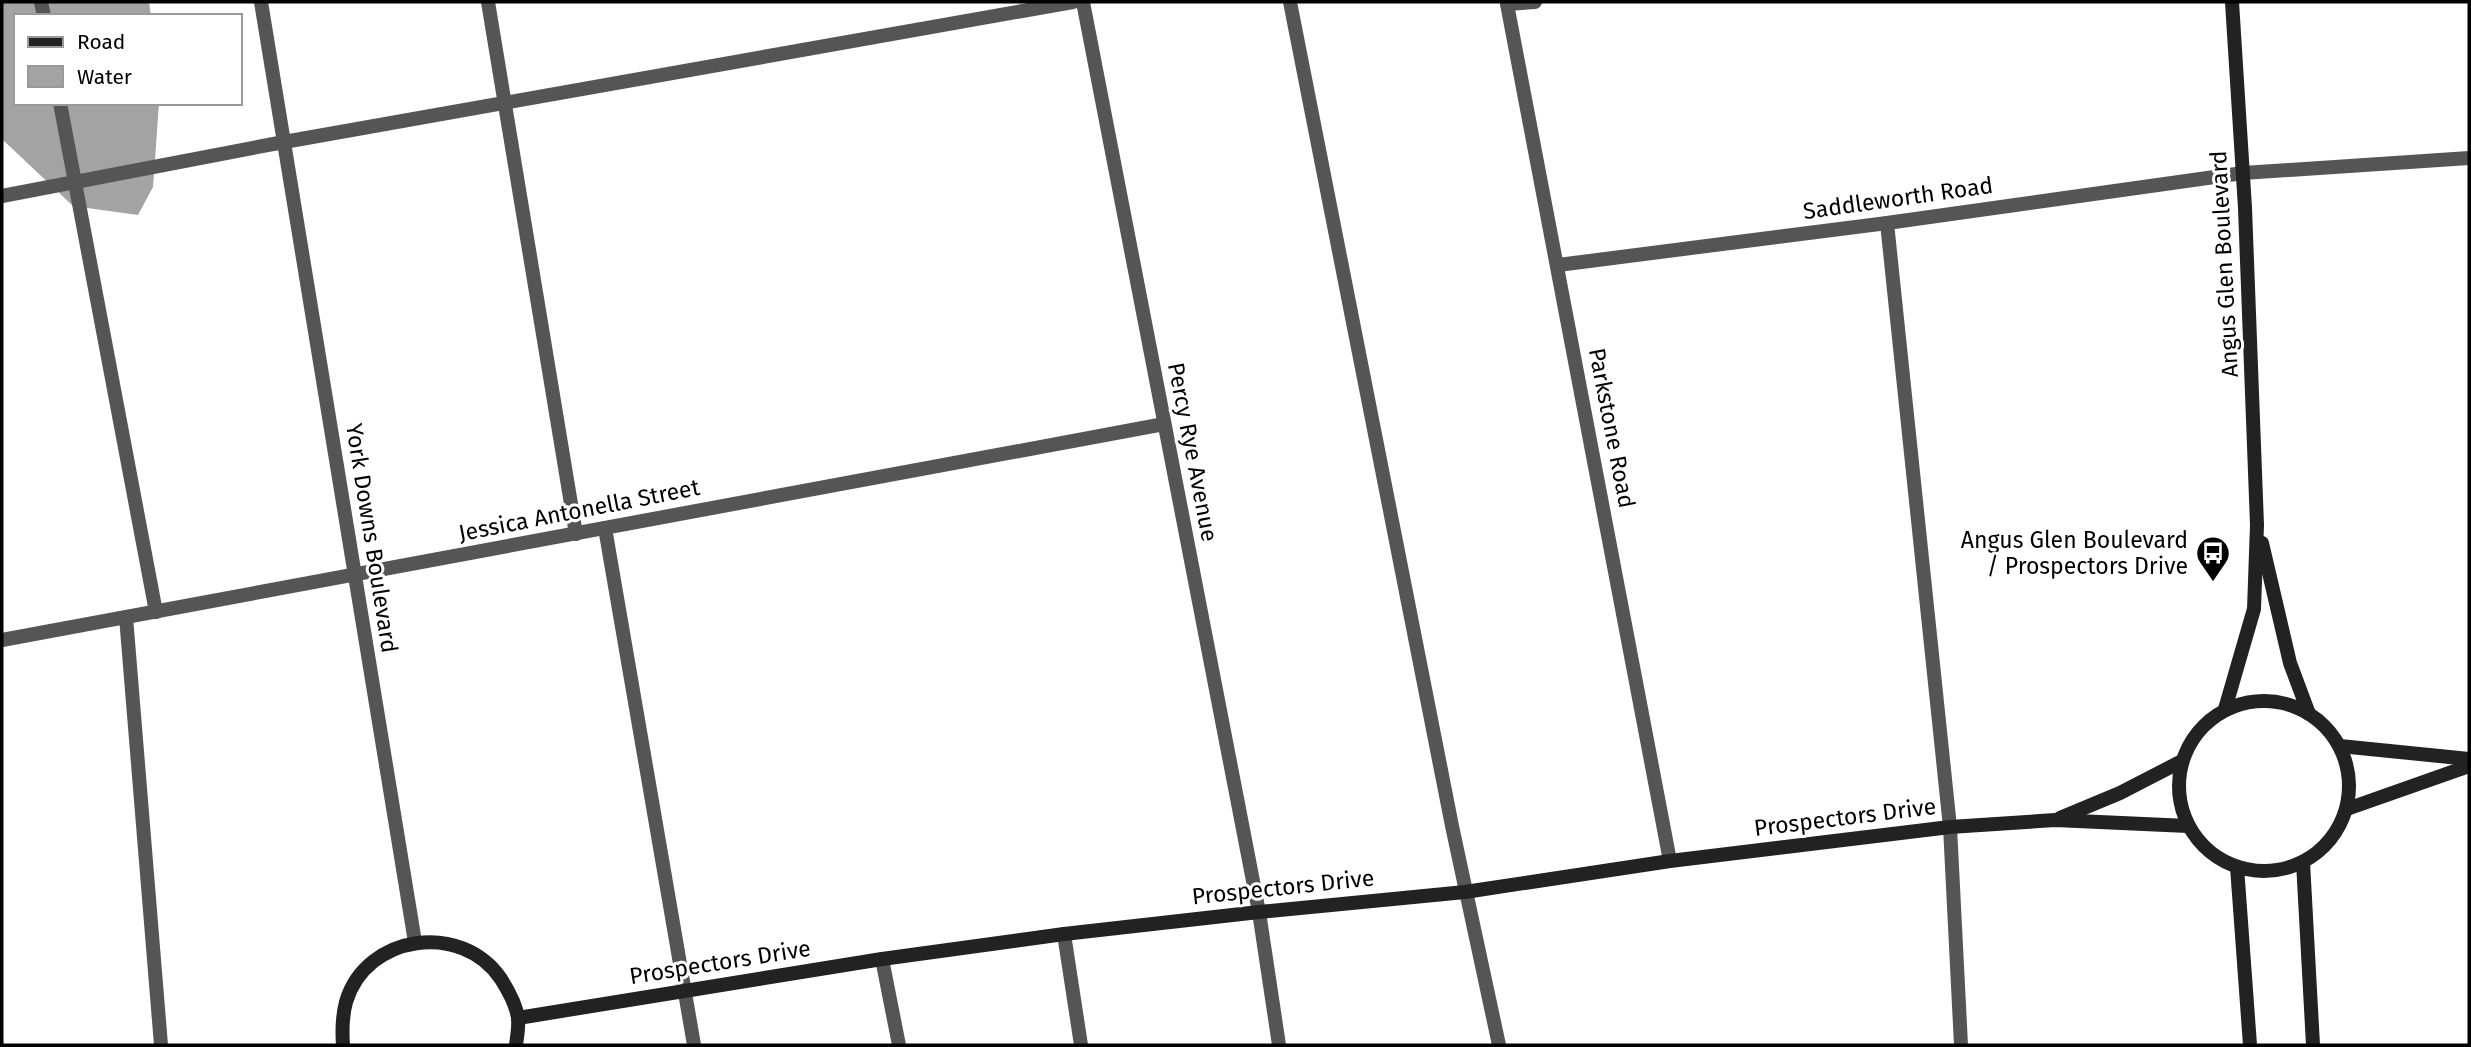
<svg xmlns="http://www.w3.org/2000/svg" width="2471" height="1047" font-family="'Fira Sans',sans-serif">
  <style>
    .water { fill: #a3a3a3 }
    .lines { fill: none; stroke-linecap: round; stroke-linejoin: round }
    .lane { stroke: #555; stroke-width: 14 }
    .street { stroke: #555; stroke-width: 14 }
    .secondary { stroke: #222; stroke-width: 14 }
    .labels { text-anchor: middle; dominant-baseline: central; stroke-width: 6; stroke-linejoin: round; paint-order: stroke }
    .street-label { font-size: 23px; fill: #000; stroke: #fff }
    .poi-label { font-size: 23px; fill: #000; stroke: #fff; text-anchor: end }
  </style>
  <rect width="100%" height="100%" fill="#fff"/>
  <path class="water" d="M2,2H149L151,16H16V103H159L153,187L138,215L73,206L3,140Z"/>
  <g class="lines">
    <g class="lane">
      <path d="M1507,4L1535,2"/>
      <path d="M1887,223L1950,827L1961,1045"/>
    </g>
    <g class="street">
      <path d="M41,2L44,16"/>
      <path d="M261,2L415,942"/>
      <path d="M488,2L576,534"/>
      <path d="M1083,2L1259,912L1279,1045"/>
      <path d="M1290,2L1452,826L1499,1045"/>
      <path d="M1507,4L1670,861"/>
      <path d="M60,103L156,612"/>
      <path d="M2,196L284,142L1073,2"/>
      <path d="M1558,265L1887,223L2243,173L2469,158"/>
      <path d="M605,528L694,1045"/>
      <path d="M126,617L161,1045"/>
      <path d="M2,640L1164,424"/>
      <path d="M1064,934L1081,1045"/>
      <path d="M882,959L899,1045"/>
    </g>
    <g class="secondary">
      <path d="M2262,543L2290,663L2309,714"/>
      <circle cx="2264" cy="786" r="85"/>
      <path d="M2225,709L2254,609L2257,525L2245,208L2232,2"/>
      <path d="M2340,746L2469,759"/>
      <path d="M2347,809L2469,766"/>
      <path d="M2060,818L2120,793L2182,761"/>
      <path d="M2303,862L2313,1045"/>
      <path d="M2237,867L2250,1045"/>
      <path d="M518,1018L882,959L1064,934L1259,912L1465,892L1670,861L1950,827L2055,820L2188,826"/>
      <path d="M343,1045C342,1031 342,1017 346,1002C366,934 462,921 501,979C508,990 516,1004 518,1018C519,1027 517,1037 516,1045"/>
    </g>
  </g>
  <defs>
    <g id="bus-pin" transform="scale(1.75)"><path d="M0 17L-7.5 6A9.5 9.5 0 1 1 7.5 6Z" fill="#000" stroke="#fff"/><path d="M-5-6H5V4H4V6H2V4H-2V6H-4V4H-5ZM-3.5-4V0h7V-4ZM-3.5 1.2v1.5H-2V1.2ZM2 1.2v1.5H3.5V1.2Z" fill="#fff"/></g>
  </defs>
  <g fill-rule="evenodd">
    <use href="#bus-pin" x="2213" y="553"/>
  </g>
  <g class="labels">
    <g class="street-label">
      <text transform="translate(1898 198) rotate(-8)">Saddleworth Road</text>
      <text transform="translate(2224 264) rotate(-93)">Angus Glen Boulevard</text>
      <text transform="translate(1612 428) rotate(79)">Parkstone Road</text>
      <text transform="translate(1193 452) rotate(79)">Percy Rye Avenue</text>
      <text transform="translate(579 510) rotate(-11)">Jessica Antonella Street</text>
      <text transform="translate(372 538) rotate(81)">York Downs Boulevard</text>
      <text transform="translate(1845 817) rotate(-7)">Prospectors Drive</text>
      <text transform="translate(1283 887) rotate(-6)">Prospectors Drive</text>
      <text transform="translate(720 962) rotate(-9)">Prospectors Drive</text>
    </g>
    <g class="poi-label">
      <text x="2188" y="540">Angus Glen Boulevard<tspan x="2188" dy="26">/ Prospectors Drive</tspan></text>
    </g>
  </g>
  <rect width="2471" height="1047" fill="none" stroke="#000000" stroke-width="7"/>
  <rect x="14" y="14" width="228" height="91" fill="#ffffff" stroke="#999999" stroke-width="2"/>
  <rect x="28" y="37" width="35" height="10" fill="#222222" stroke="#999999" stroke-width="2"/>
  <text x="77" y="49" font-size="21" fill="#000000">Road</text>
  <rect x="28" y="66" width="35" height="21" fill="#a3a3a3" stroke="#999999" stroke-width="2"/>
  <text x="77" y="84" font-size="21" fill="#000000">Water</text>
</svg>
